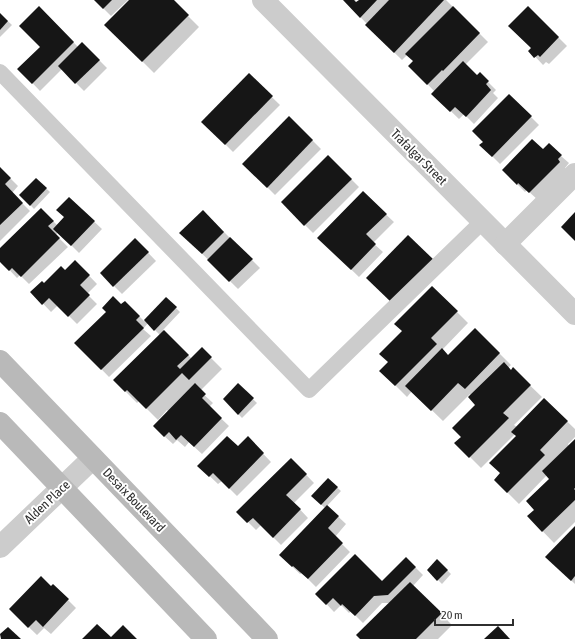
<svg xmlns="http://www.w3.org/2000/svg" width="575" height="639" font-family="'Asap Condensed',sans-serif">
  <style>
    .shadow { fill: #0003 }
    .building { fill: #161616 }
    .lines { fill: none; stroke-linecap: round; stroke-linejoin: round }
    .lane { stroke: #ccc; stroke-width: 16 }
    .street { stroke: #ccc; stroke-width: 22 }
    .secondary { stroke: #b9b9b9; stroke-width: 22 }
    .labels { text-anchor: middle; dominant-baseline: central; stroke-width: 4; stroke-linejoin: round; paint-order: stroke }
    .street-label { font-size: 13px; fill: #2f2f2f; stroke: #fff }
  </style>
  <rect width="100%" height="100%" fill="#fff"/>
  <g class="shadow">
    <path d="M95,0H128L111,16Z"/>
    <path d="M131,0H172L199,27L154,73L106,25Z"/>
    <path d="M344,0H356L354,2L356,4L360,0H446L488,42L465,65L477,76L480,74L496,90L493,93L498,98L474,124L464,114L459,119L433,94L435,92L410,66L415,61L408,54L402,60L366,25L367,24Z"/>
    <path d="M39,7L78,47L82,43L107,68L84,91L62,69L40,91L19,69L41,47Z"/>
    <path d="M528,7L567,46L549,64L546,62L543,65L530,51L533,49Z"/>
    <path d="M0,14L12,25L0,37Z"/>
    <path d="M249,75L280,105L233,152L203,122Z"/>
    <path d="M509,95L539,125L500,164L481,145L484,142Z"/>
    <path d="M289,117L321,149L275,195L244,164Z"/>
    <path d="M543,151L561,156L569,163L565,168L567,170L538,200L527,190L525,192L503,170Z"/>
    <path d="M328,156L359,187L313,233L282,202Z"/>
    <path d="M0,168L18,186L12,193L30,211L0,241Z"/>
    <path d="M36,179L50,192L34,209L21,195Z"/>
    <path d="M363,193L394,222L373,243L383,252L359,277L327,246Z"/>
    <path d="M69,198L102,229L79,253L58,232L56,235L68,247L29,284L20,275L17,278L0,260V249L41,209L58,226L65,218Z"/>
    <path d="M203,211L260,268L238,289L181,233Z"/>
    <path d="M135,239L156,261L122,294L101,273Z"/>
    <path d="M75,261L97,284L87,294L97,304L77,324L58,305L51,312L32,292L65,271Z"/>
    <path d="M432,287L468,323L442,350L448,356L475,329L511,365L508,368L511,371L513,369L542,397L514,425L517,427L544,399L575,429V437L568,444L569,446L575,440V522L554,543L528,516L536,510L551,479L547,475L519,504L495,480L502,474L517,436L515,434L481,468L456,443L463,437L477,405L470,394L443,421L412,391L407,397L381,371L389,362L403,331Z"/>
    <path d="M166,298L180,312L163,330L192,359L202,349L222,369L200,391L213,403L209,407L229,426L202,454L189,442L185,447L177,440L173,444L162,434L169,412L167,410L158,420L139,401L137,403L114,380L160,335L148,323L143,329L151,336L109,377L76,343L125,302L144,321Z"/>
    <path d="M238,385L257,403L242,418L224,399Z"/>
    <path d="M248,438L271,462L237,496L222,481L218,484L199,466L238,448Z"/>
    <path d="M291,459L314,483L294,503L308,518L281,545L261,525L256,530L238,512Z"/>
    <path d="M328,479L341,491L327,506L346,524L335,537L350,552L316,587L302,573L300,574L280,555L325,508L312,496Z"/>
    <path d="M575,527V584L558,568Z"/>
    <path d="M406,558L423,575L413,586L452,625L438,639H361L391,603H382L363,623L351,611L349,613L341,605L334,612L317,594L382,582Z"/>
    <path d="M437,560L451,574L442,584L428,570Z"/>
    <path d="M53,585L76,608L51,634L44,628L37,635L10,609L51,588Z"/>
  </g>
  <g class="building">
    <path d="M94,0H112L103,9Z"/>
    <path d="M129,0H174L189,15L142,62L104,25Z"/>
    <path d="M343,0H354L356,2L359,0H377L360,18Z"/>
    <path d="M389,0H444L394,53L365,25Z"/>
    <path d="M39,6L74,42L32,84L17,69L40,47L19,26Z"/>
    <path d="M453,6L480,33L443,71L442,70L427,85L408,66L413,61L405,54Z"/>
    <path d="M528,6L559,37L540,57L538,55L534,58L528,51L531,48L508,26Z"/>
    <path d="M0,13L8,21L0,30Z"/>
    <path d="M82,42L100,60L75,84L58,66Z"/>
    <path d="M463,61L477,75L480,72L489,81L486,84L491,90L466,117L455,107L450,112L431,94Z"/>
    <path d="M249,73L273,96L225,145L201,122Z"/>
    <path d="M509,94L532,116L492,157L479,145L483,142L472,131Z"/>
    <path d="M289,116L313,140L267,188L242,164Z"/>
    <path d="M532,139L543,149L549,143L562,155L558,159L560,162L529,193L518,183L517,185L502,170Z"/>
    <path d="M328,155L352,179L304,226L281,202Z"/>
    <path d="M0,167L11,178L5,184L23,203L0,225Z"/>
    <path d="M36,178L47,188L30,206L19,195Z"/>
    <path d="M363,191L387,214L366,234L376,244L351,270L317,238Z"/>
    <path d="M69,197L95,221L71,246L53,229L64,217L56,210Z"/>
    <path d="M41,208L54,221L48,226L60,238L21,277L12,268L9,271L0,262V248Z"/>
    <path d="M203,210L224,232L202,254L179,233Z"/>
    <path d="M575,212V241L561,227Z"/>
    <path d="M408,235L434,260L392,303L366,278Z"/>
    <path d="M230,237L253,259L229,282L207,260Z"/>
    <path d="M135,238L149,252L113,287L100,273Z"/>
    <path d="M75,260L90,275L80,285L90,295L68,317L49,298L42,305L30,292L42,281L44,283L61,266L65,270Z"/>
    <path d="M432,286L458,311L431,338L437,344L395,386L379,371L388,362L379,354L402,331L394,324Z"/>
    <path d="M113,296L121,304L125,301L140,316L136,320L144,328L101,370L74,343L106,312L102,308Z"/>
    <path d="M166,297L177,307L154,331L144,320Z"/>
    <path d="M475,328L500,353L465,389L458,383L431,411L405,386L442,348L448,355Z"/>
    <path d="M164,330L189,355L177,366L180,369L202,347L212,357L189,380L182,373L146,409L127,390L125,392L113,380Z"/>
    <path d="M504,362L511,370L513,367L531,385L503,413L509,418L469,458L454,443L461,437L452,428L475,405L468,397Z"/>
    <path d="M195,383L206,394L202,398L222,418L194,447L181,435L176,440L169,432L164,437L153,426Z"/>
    <path d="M238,383L254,398L238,415L223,399Z"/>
    <path d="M544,398L568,421L540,450L545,455L507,493L494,480L500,473L489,463L516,436L511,432Z"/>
    <path d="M227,436L238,446L248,436L264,453L229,489L213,473L209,477L197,466Z"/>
    <path d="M575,439V488L574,489L575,490V500L542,532L527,516L534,510L526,501L549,479L542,471Z"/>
    <path d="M291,458L307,474L286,495L301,509L273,538L253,518L247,523L236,512Z"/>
    <path d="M328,478L338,487L321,505L311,496Z"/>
    <path d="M327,505L339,516L328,528L343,543L308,579L293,566L292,567L279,555Z"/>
    <path d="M575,526V576L571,581L545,557Z"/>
    <path d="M355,554L382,581L406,557L416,567L388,595L374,596L355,616L342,604L341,606L333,598L326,605L315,594Z"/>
    <path d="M437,559L448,570L437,581L427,570Z"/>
    <path d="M41,576L51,586L53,584L69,599L43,627L36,620L28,628L9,609Z"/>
    <path d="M410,582L442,613L416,639H360L356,635Z"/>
    <path d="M97,624L111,637L123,625L137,639H82Z"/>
    <path d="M498,626L510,639H484Z"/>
    <path d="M8,627L21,639H1L0,634Z"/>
  </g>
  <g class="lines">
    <path class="lane" d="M0,72L309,390L483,221"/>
    <g class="street">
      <path d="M263,0L575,314"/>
      <path d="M505,244L575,174"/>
      <path d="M0,547L93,458"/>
    </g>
    <g class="secondary">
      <path d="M0,361L267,639"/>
      <path d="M0,423L206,639"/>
    </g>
  </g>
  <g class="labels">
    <g class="street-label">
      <text transform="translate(419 157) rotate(45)">Trafalgar Street</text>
      <text transform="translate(134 500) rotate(46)">Desaix Boulevard</text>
      <text transform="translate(47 502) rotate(-43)">Alden Place</text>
    </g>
  </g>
  <path d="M435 619v6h78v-6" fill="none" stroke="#2f2f2f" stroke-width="2"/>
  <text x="441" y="619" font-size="12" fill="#2f2f2f" stroke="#ffffff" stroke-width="3" paint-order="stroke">20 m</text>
</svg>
